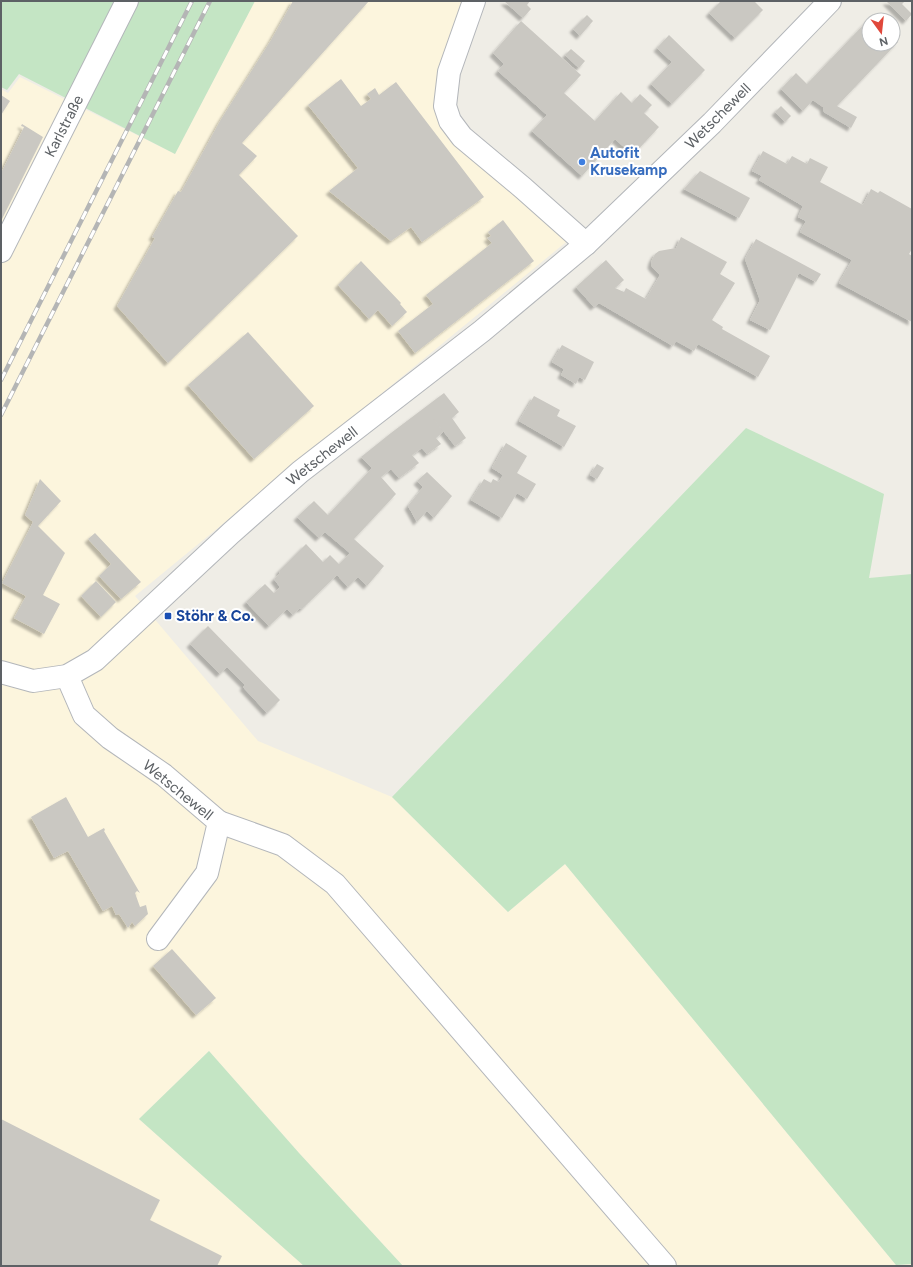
<svg xmlns="http://www.w3.org/2000/svg" width="913" height="1267" font-family="Figtree,sans-serif">
  <style>
    .commercial { fill: #fcf5dd }
    .green { fill: #c4e5c4 }
    .building { fill: #cac8c2; filter: url(#shadow) }
    .lines { fill: none; stroke-linecap: round; stroke-linejoin: round }
    .minor-casing { stroke: #b3b6ba; stroke-width: 24 }
    .minor { stroke: #fff; stroke-width: 22 }
    .rail-casing { stroke: #b4b5b5; stroke-width: 4.5 }
    .rail { stroke: #fff; stroke-width: 3; stroke-dasharray: 9; stroke-linecap: butt }
    .shop-dot { fill: #3f7fe0; stroke: #fff; stroke-width: 1.5 }
    .transit-dot { fill: #1a4fb4; stroke: #fff; stroke-width: 1.5 }
    .labels { text-anchor: middle; dominant-baseline: central; stroke-width: 4; stroke-linejoin: round; paint-order: stroke }
    .street-label { font-size: 15px; fill: #5d6165; stroke: #fff }
    .shop-label { font-size: 15px; font-weight: bold; fill: #366cbe; stroke: #fff; text-anchor: start }
    .transit-label { font-size: 15px; font-weight: bold; fill: #164399; stroke: #fff; text-anchor: start }
  </style>
  <defs>
    <filter id="shadow"><feDropShadow dx="-3.5" dy="3.5" stdDeviation="1" flood-color="#0004"/></filter>
  </defs>
  <rect width="100%" height="100%" fill="#efede6"/>
  <path class="commercial" d="M255,1H462L442,75L438,112L571,238L135,596L258,741L392,797L508,912L565,864L896,1265L912,1264V1266H403L299,1153L209,1051L139,1119L304,1266H1V736L2,734V702L1,701V89L8,93L20,77L175,154Z"/>
  <g class="green">
    <path d="M1,1H255L175,154L19,74L7,90L1,87Z"/>
    <path d="M746,428L884,494L869,578L912,574V1264L896,1265L565,864L508,912L392,797Z"/>
    <path d="M209,1051L299,1153L403,1266H304L139,1119Z"/>
  </g>
  <g class="building">
    <path d="M293,1H369L242,143L257,156L239,175L298,236L168,363L117,306L155,238L152,237L178,191L181,192L220,121L271,40Z"/>
    <path d="M504,1H530L527,5L531,9L523,18Z"/>
    <path d="M721,1H754L763,10L735,38L709,13Z"/>
    <path d="M886,1H905L902,4L912,14L906,21Z"/>
    <path d="M587,15L593,21L580,36L573,29Z"/>
    <path d="M871,17L875,20H869V44H893V37L898,42L837,106L857,117L851,128L824,112L823,107L813,100L803,111L781,89L796,73L807,84Z"/>
    <path d="M521,21L581,75L564,93L595,121L621,92L632,103L640,94L652,105L644,113L659,127L633,155L615,139L582,176L532,131L547,115L498,71L504,64L493,53Z"/>
    <path d="M669,35L705,70L672,104L651,84L672,62L657,48Z"/>
    <path d="M571,49L585,61L579,68L565,55Z"/>
    <path d="M341,79L361,106L371,99L367,94L375,88L379,95L396,82L484,197L422,242L411,227L391,241L329,191L358,168L308,105Z"/>
    <path d="M1,95L10,101L1,115Z"/>
    <path d="M781,106L791,116L785,122L775,112Z"/>
    <path d="M22,124L43,137L1,221V173L24,127L21,126Z"/>
    <path d="M763,151L787,164L792,156L807,164L810,158L828,167L820,182L863,205L871,189L878,193L880,191L912,209V249L909,254L912,256V322L839,283L852,260L800,232L806,221L798,217L803,206L759,180L762,176L752,171Z"/>
    <path d="M700,171L750,198L739,218L684,189Z"/>
    <path d="M503,220L534,261L415,353L398,331L433,304L426,295L492,243L487,238L491,236L488,232Z"/>
    <path d="M681,237L727,262L720,274L735,283L712,320L723,327L722,329L770,356L758,377L698,344L694,351L676,341L673,346L599,303L594,307L576,287L606,260L624,280L615,288L624,292L626,288L646,299L660,275L653,268L651,265L652,260L655,254L659,251L676,248Z"/>
    <path d="M756,239L821,274L816,282L799,273L770,330L750,320L760,300L745,259Z"/>
    <path d="M361,261L401,303L400,304L407,312L392,326L378,310L369,319L338,285Z"/>
    <path d="M248,332L314,406L254,459L188,385Z"/>
    <path d="M562,345L594,362L585,380L579,377L576,384L561,375L564,369L552,362Z"/>
    <path d="M444,393L459,412L452,418L466,438L455,446L433,418L443,432L436,438L441,444L427,454L422,448L412,455L419,463L399,478L391,469L381,477L396,494L354,539L384,566L367,586L358,577L348,587L337,575L302,609L300,608L293,615L287,609L269,626L246,602L265,584L274,593L280,587L274,579L280,573L279,571L306,544L323,562L330,555L339,564L350,553L325,532L319,538L297,517L314,501L328,515L372,468L361,457L391,433Z"/>
    <path d="M534,396L560,410L557,416L576,426L564,447L519,421Z"/>
    <path d="M506,443L527,456L517,473L536,484L527,499L517,493L502,518L471,500L484,479L491,483L493,479L499,482L503,475L492,468Z"/>
    <path d="M597,464L604,468L597,479L590,475Z"/>
    <path d="M427,472L452,496L434,518L427,511L417,522L408,506L423,487L417,481Z"/>
    <path d="M40,479L61,501L38,526L65,553L43,595L60,604L44,634L14,618L26,596L2,583L33,522L25,515Z"/>
    <path d="M95,533L141,582L121,599L99,576L111,564L88,539Z"/>
    <path d="M96,581L116,602L101,617L81,596Z"/>
    <path d="M208,626L280,700L267,713L243,687L245,685L227,667L220,674L190,644Z"/>
    <path d="M66,797L88,837L104,828L105,830L104,831L140,893L137,891L135,893L140,907L146,905L148,914L135,926L132,922L128,928L119,914L116,915L112,906L103,911L68,851L54,858L31,817Z"/>
    <path d="M172,949L216,998L196,1015L153,966Z"/>
    <path d="M1,1119L160,1200L150,1220L222,1256L217,1266H1Z"/>
  </g>
  <g class="lines">
    <g class="minor-casing">
      <g id="minor">
        <path d="M474,1L449,72L445,106L450,121L462,137L523,188L586,244"/>
        <path d="M1,251L127,1"/>
        <path d="M1,672L33,681L67,676L95,660L231,533L300,472L482,331L586,244L712,123L830,1"/>
        <path d="M67,676L84,715L110,738L164,775L219,822L207,873L158,939"/>
        <path d="M219,822L283,845L335,884L665,1266"/>
      </g>
    </g>
    <use href="#minor" class="minor"/>
    <g class="rail-casing">
      <g id="rail">
        <path d="M1,380L192,1"/>
        <path d="M1,415L210,1"/>
      </g>
    </g>
    <use href="#rail" class="rail"/>
  </g>
  <circle class="shop-dot" cx="582" cy="162" r="4"/>
  <rect class="transit-dot" x="164" y="612" width="8" height="8" rx="2"/>
  <g class="labels">
    <g class="street-label">
      <text transform="translate(718 116) rotate(-45)">Wetschewell</text>
      <text transform="translate(64 126) rotate(-63)">Karlstraße</text>
      <text transform="translate(322 456) rotate(-38)">Wetschewell</text>
      <text transform="translate(178 790) rotate(39)">Wetschewell</text>
    </g>
    <g class="shop-label">
      <text x="590" y="153">Autofit<tspan x="590" dy="17">Krusekamp</tspan></text>
    </g>
    <g class="transit-label">
      <text x="176" y="616">Stöhr &amp; Co.</text>
    </g>
  </g>
  <rect width="913" height="1267" fill="none" stroke="#5d6165" stroke-width="4"/>
  <g transform="translate(881 32) rotate(165)"><circle r="19" fill="#ffffff" stroke="#bec0c1"/>
  <path d="M0-3L7 15L0 10L-7 15Z" fill="#e0483b"/>
  <text y="-6" font-size="11" font-weight="bold" text-anchor="middle" fill="#5d6165">N</text>
  </g>
</svg>
